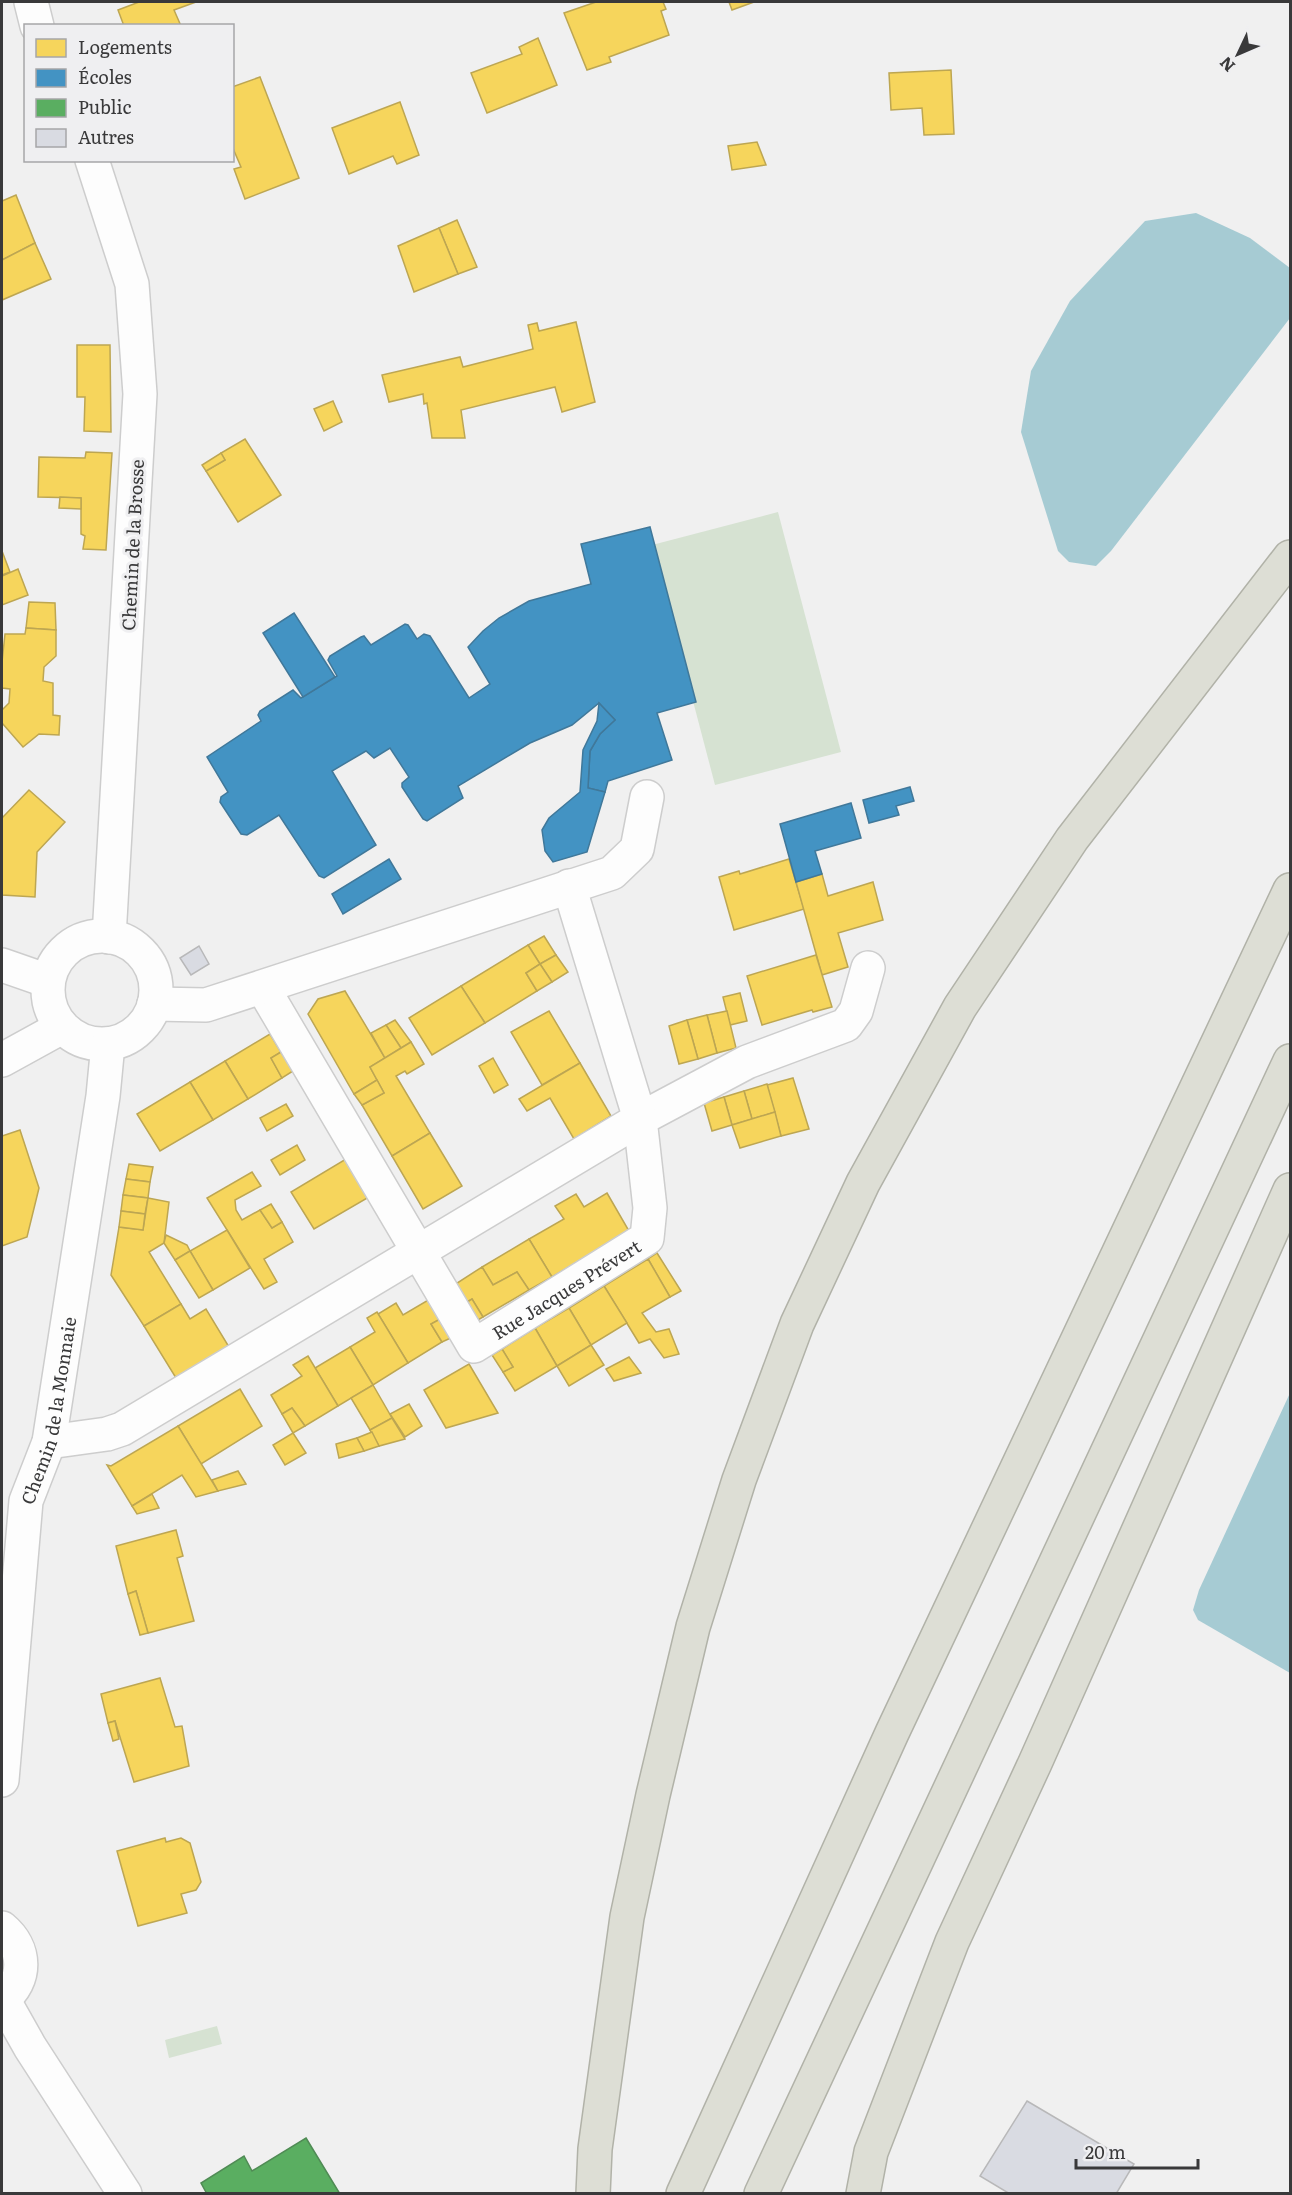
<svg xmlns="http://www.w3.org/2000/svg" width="1292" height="2195" font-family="Literata,serif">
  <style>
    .green { fill: #d6e2d2 }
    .water { fill: #a6cbd3 }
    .homes { fill: #f6d55c; stroke: #bda652; stroke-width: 1.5 }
    .schools { fill: #4393c3; stroke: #40789a; stroke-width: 1.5 }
    .public { fill: #5aae61; stroke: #508b55; stroke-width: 1.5 }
    .building { fill: #d9dbe2; stroke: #b8b8b9; stroke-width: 1.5 }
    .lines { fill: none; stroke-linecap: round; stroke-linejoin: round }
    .street-casing { stroke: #cdcdcd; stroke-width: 36 }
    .secondary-casing { stroke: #cdcdcd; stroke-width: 36 }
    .highway-casing { stroke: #b1b2a8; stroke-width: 36 }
    .street { stroke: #fdfdfd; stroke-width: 33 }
    .secondary { stroke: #fdfdfd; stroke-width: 33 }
    .highway { stroke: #ddded5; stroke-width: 33 }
    .labels { text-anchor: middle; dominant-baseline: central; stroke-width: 6; stroke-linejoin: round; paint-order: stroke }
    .street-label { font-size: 18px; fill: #39393a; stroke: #efeff1 }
  </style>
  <rect width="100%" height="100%" fill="#f0f0f0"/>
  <g class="green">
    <path d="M778,512L841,752L715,785L652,545Z"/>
    <path d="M217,2026L222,2044L169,2058L165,2040Z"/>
  </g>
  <g class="water">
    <path d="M1196,213L1250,238L1290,268V318L1111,551L1096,566L1069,562L1058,551L1021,432L1031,371L1070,301L1145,221Z"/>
    <path d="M1290,1393V1673L1198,1620L1193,1610L1199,1590Z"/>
  </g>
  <g class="homes">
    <path d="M139,2H196L174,10L181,26H124L118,10Z"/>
    <path d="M596,2H663L666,9L661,11L669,35L609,57L611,62L587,70L564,13Z"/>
    <path d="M729,2H754L732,10Z"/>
    <path d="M538,38L557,85L487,113L471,73L522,54L519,47Z"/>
    <path d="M951,70L954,134L924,135L922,108L891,110L889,73Z"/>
    <path d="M260,77L299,178L245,199L234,169L241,167L232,146V87Z"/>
    <path d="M400,102L419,155L397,164L393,156L349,174L332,128Z"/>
    <path d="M757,142L766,165L732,170L728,146Z"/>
    <path d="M16,195L35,243L2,260V201Z"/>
    <path d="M457,220L477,267L458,274L439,228Z"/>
    <path d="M439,228L458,274L414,292L398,246Z"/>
    <path d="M35,243L51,279L2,300V260Z"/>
    <path d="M576,322L595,402L562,412L555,387L461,410L465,438H432L427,403L424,404L423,394L389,402L382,375L460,357L463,367L533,349L528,325L537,323L539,331Z"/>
    <path d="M77,345H110L111,432L84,431L85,397H77Z"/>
    <path d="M333,401L342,422L324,431L314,409Z"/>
    <path d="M245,439L281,495L238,522L206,471L225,460L221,453Z"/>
    <path d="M86,452L112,453L106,550L83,549L85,536L81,534V498L38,497L39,457L85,458Z"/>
    <path d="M221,453L225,460L206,471L202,465Z"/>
    <path d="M60,497L81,498V509L59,508Z"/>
    <path d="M2,551L10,572L2,575Z"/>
    <path d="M18,569L28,595L2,605V576Z"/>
    <path d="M29,602L55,603L56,630L26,628Z"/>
    <path d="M26,628L56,630V656L44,667L43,681L53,683V715L60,716L59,735L39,734L23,747L2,723V710L9,703L10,689L2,688V662L5,634H25Z"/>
    <path d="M29,790L65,822L37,852L35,897L2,895V818Z"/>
    <path d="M789,859L804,909L734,930L719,877L739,871L740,874Z"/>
    <path d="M822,874L828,896L873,882L883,920L838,933L848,967L822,975L796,882Z"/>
    <path d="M544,936L556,955L540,964L528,945Z"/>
    <path d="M528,945L540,964L526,973L537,991L485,1023L461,986Z"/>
    <path d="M556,955L568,972L552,982L540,964Z"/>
    <path d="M816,955L832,1007L813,1012L812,1010L762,1025L747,976Z"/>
    <path d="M540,964L552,982L537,991L526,973Z"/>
    <path d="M461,986L485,1023L432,1055L409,1018Z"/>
    <path d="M345,991L385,1058L370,1067L377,1080L354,1094L308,1014L318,999Z"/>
    <path d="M740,993L747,1021L730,1025L723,997Z"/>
    <path d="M549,1011L580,1063L542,1085L511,1032Z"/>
    <path d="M727,1011L736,1048L717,1053L707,1015Z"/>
    <path d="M707,1015L717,1053L698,1059L687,1020Z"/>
    <path d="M395,1020L411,1042L401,1048L386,1025Z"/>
    <path d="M687,1020L698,1059L679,1064L669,1026Z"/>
    <path d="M386,1025L401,1048L385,1058L371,1033Z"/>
    <path d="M270,1034L281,1052L271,1058L282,1078L248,1099L225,1061Z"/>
    <path d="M411,1042L424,1064L407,1074L405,1071L396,1076L430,1133L392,1156L362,1105L384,1093L370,1067Z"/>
    <path d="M281,1052L293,1071L282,1078L271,1058Z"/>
    <path d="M493,1058L508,1085L494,1093L479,1066Z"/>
    <path d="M225,1061L248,1099L213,1120L190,1082Z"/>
    <path d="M580,1063L611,1116L574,1139L550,1098L527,1111L519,1099Z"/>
    <path d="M793,1078L809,1129L781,1136L767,1085Z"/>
    <path d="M377,1080L384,1093L362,1105L354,1094Z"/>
    <path d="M190,1082L213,1120L160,1151L137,1114Z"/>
    <path d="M767,1084L775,1112L752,1119L744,1091Z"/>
    <path d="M744,1091L752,1119L732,1125L724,1097Z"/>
    <path d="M724,1097L732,1125L712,1131L704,1103Z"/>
    <path d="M286,1104L293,1116L267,1131L260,1118Z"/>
    <path d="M775,1112L781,1136L740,1148L732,1125Z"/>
    <path d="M20,1130L39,1188L27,1237L2,1246V1136Z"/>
    <path d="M430,1133L462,1186L423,1209L392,1156Z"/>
    <path d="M297,1145L305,1160L280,1175L271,1160Z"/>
    <path d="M346,1159L369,1197L314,1229L291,1192Z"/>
    <path d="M129,1164L153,1167L150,1182L126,1179Z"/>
    <path d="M252,1172L261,1186L235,1200L236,1210L242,1220L260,1210L272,1228L282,1222L293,1242L264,1259L277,1282L264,1289L207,1198Z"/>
    <path d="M126,1179L150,1182L148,1198L123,1195Z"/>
    <path d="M607,1193L629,1231L552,1277L529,1239L564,1219L555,1206L576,1194L584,1207Z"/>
    <path d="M123,1195L148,1198L145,1214L121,1211Z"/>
    <path d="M148,1198L169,1202L164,1243L149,1252L181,1304L144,1326L111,1275L119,1227L143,1230Z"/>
    <path d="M271,1204L282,1222L272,1228L260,1210Z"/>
    <path d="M121,1211L145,1214L143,1230L119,1227Z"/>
    <path d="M227,1230L250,1268L213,1290L190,1251Z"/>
    <path d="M166,1235L187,1245L190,1251L175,1260L164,1243Z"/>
    <path d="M529,1239L552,1277L529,1290L517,1272L493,1285L482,1267Z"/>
    <path d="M190,1251L213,1290L199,1298L175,1260Z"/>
    <path d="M657,1253L681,1291L670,1297L648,1259Z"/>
    <path d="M648,1259L670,1297L642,1313L656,1332L669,1329L679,1354L664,1358L650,1339L639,1343L604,1286Z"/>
    <path d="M482,1267L493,1285L517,1272L529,1290L483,1317L472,1299L462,1305L451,1287Z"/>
    <path d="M604,1286L627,1323L591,1345L569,1308Z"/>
    <path d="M430,1299L442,1318L431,1324L442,1342L408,1363L378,1314L396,1303L403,1315Z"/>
    <path d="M472,1299L483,1317L473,1323L462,1305Z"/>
    <path d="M181,1304L190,1319L206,1309L229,1347L176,1378L144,1326Z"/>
    <path d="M569,1308L591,1345L557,1366L535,1328Z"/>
    <path d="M377,1312L408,1363L373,1385L350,1347L375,1332L367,1318Z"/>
    <path d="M442,1318L453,1337L442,1342L431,1324Z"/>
    <path d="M535,1328L557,1366L515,1391L503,1372L513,1367L502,1349Z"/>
    <path d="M591,1345L604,1365L569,1386L557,1366Z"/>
    <path d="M350,1347L373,1385L338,1406L315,1368Z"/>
    <path d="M502,1349L513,1367L503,1372L492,1355Z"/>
    <path d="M308,1356L338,1406L305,1426L292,1408L282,1414L271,1395L302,1376L293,1365Z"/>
    <path d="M629,1357L641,1373L614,1381L606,1369Z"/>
    <path d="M469,1364L498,1413L446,1428L424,1390Z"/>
    <path d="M373,1385L392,1418L370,1430L351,1398Z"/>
    <path d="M240,1389L262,1426L201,1464L178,1426Z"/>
    <path d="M409,1404L422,1426L405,1437L390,1414Z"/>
    <path d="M292,1408L305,1426L293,1433L282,1414Z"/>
    <path d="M392,1418L405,1439L379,1446L370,1430Z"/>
    <path d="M178,1426L218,1491L196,1497L182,1475L132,1506L107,1465L111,1466Z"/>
    <path d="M372,1432L379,1446L364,1451L357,1438Z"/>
    <path d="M293,1433L306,1453L285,1465L273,1445Z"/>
    <path d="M357,1438L364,1451L339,1458L336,1444Z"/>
    <path d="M238,1471L246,1484L218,1491L212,1480Z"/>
    <path d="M152,1494L159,1508L137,1514L132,1506Z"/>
    <path d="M176,1530L183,1556L177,1558L194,1621L148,1633L136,1591L128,1594L116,1546Z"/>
    <path d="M136,1591L148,1633L140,1635L128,1594Z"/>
    <path d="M160,1678L175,1727L182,1726L189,1766L134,1782L115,1721L108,1723L101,1694Z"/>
    <path d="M115,1721L119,1739L113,1741L108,1723Z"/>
    <path d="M165,1838L166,1842L181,1838L190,1843L201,1882L196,1890L181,1894L187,1913L138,1926L117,1851Z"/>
  </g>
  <g class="schools">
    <path d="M650,527L696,702L657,713L672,760L608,781L605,792L588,788L590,751L600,734L615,720L599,703L572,725L530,743L458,786L463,798L427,821L423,819L402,787V783L409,777L390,748L374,758L366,751L332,771L376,845L324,878L319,876L279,815L247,835L241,834L220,802L221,797L228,792L207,757L261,721L258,715L260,711L293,690L301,698L337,676L328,660L330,656L361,637L364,636L371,645L405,624L408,625L417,639L424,634L430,636L469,698L490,684L468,647L483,631L499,618L529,601L591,584L581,544Z"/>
    <path d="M294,613L335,677L303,697L263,633Z"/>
    <path d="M599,703L615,720L600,734L590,751L588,788L605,792L587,852L553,862L545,851L542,830L549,818L580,792L583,750L597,721Z"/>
    <path d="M910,787L914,801L896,806L899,815L869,823L863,800Z"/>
    <path d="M851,803L861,838L815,851L822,874L796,882L780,824Z"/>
    <path d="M389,859L401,879L343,914L332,894Z"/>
  </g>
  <path class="public" d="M306,2138L340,2194H207L201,2183L244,2156L252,2171Z"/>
  <g class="building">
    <path d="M199,946L209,964L191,975L180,958Z"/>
    <path d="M1027,2101L1134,2164L1116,2194H1010L980,2176Z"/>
  </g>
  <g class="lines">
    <g class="street-casing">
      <g id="street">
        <path d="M2,965L48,981"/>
        <path id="s1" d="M263,988L474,1346L647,1238L650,1208L640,1119L747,1062L846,1025L856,1011L868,968"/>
        <path d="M154,1004L206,1005L612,873L637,849L647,797"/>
        <path d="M2,1060L62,1027"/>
        <path d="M49,1442L107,1434L122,1429L640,1119L569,886"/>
      </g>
    </g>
    <g class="secondary-casing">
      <g id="secondary">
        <path d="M31,2L37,26"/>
        <path d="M92,160L132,284L140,394L109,937"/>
        <circle cx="102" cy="990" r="54"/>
        <path id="s2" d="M2,1780L26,1501L49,1442L103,1096L108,1044"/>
        <path d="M2,1928C26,1948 28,1980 2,2000"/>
        <path d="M3,1999L30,2047L125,2194"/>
      </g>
    </g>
    <g class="highway-casing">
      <g id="highway">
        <path d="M593,2194L595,2149L627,1917L653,1795L693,1627L739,1480L797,1324L863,1183L960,1007L1072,839L1290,557"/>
        <path d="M683,2194L892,1733L1290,890"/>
        <path d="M761,2194L1290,1061"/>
        <path d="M863,2194L871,2152L952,1942L1035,1763L1290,1190"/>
      </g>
    </g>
    <use href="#street" class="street"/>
    <use href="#secondary" class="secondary"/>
    <use href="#highway" class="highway"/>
  </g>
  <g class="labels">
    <g class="street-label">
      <text transform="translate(132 545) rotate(-87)">Chemin de la Brosse</text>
      <text stroke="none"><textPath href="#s1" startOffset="524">Rue Jacques Prévert</textPath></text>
      <text stroke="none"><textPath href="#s2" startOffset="374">Chemin de la Monnaie</textPath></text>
    </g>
  </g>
  <rect width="1292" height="2195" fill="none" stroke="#39393a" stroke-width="6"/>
  <rect x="24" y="24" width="210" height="138" fill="#efeff1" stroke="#a6a6a8" stroke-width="1.5"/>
  <rect x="36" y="39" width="30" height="18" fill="#f6d55c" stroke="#a6a6a8" stroke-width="1.5"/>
  <text x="78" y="54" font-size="18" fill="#39393a">Logements</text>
  <rect x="36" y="69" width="30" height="18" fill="#4393c3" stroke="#a6a6a8" stroke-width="1.5"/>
  <text x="78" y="84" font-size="18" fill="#39393a">Écoles</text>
  <rect x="36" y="99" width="30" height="18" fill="#5aae61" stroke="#a6a6a8" stroke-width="1.5"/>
  <text x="78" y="114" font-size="18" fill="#39393a">Public</text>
  <rect x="36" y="129" width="30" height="18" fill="#d9dbe2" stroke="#a6a6a8" stroke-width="1.5"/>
  <text x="78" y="144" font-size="18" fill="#39393a">Autres</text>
  <g transform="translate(1238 54) rotate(226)" stroke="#efeff1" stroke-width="4.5" paint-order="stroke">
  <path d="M0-4.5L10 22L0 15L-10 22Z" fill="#39393a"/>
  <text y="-9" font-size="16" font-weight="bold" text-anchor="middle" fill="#39393a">N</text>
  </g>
  <path d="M1076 2159v9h122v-9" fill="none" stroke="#39393a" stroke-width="3"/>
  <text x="1085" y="2159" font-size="18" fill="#39393a" stroke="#efeff1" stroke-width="4.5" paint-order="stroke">20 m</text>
</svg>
